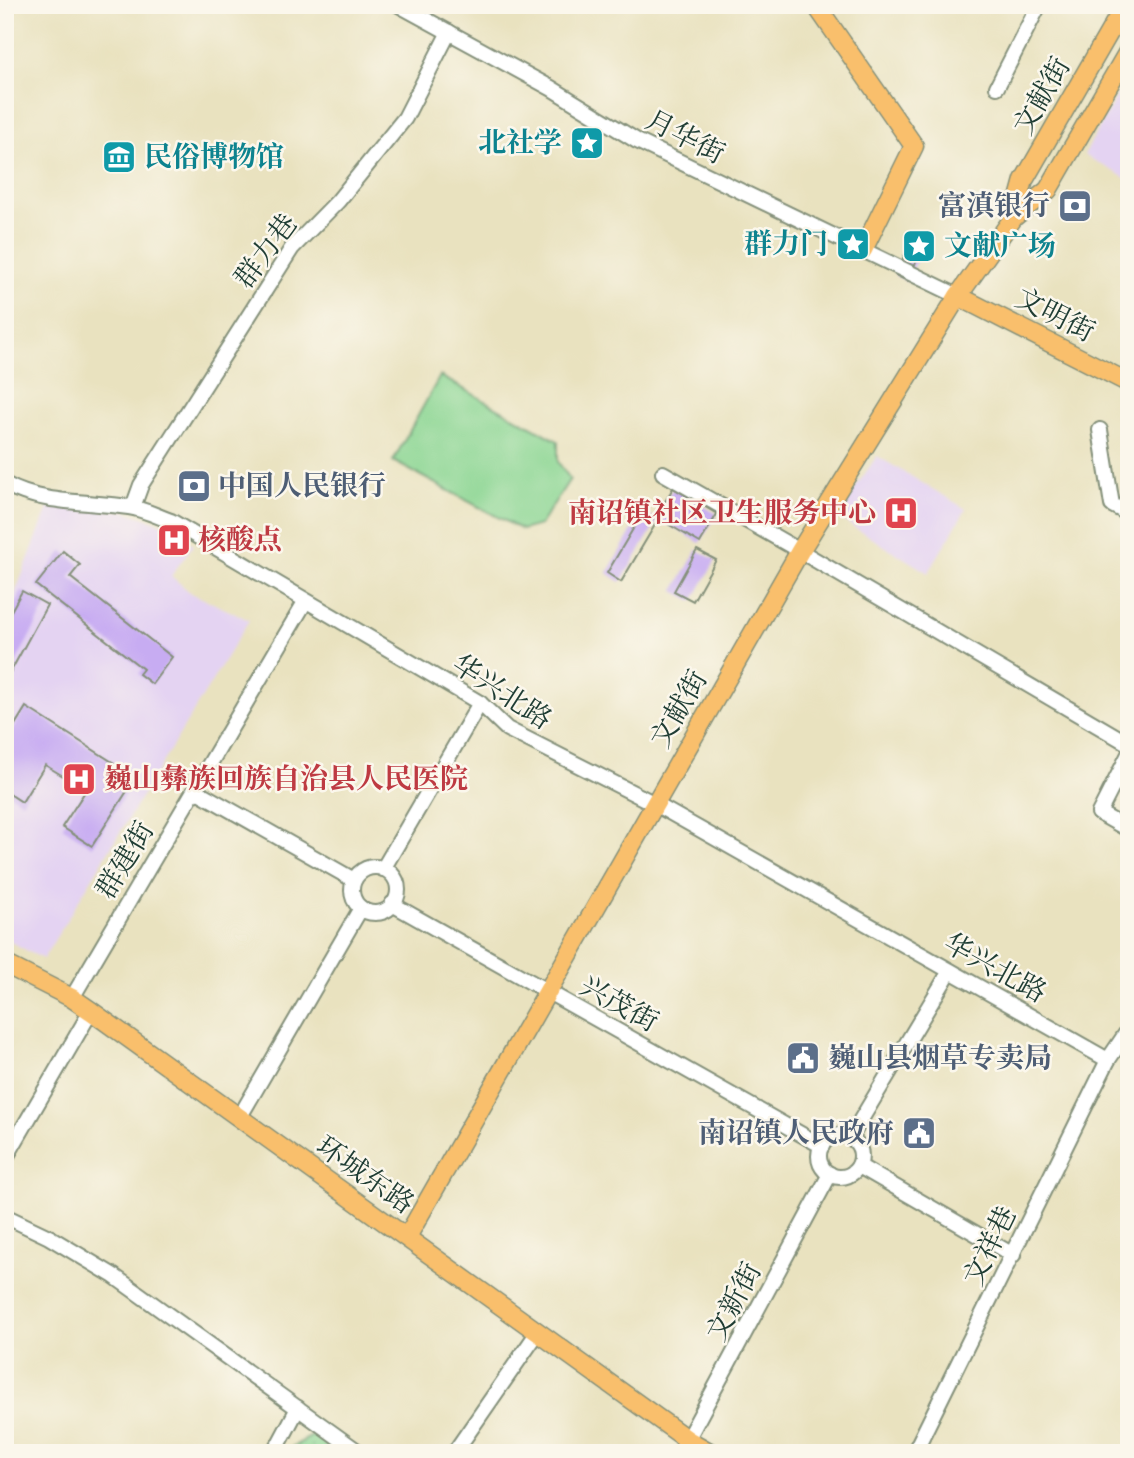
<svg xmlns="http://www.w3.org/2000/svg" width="1134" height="1458" font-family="Alegreya,'Noto Serif SC',serif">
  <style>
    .built { fill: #e4d3f2 }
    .grass { fill: #8ad592; stroke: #548963; stroke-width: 2 }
    .park { fill: url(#park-dots); stroke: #548963; stroke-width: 2 }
    .building { fill: #c7acf2 }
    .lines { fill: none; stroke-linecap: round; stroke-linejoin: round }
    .minor-casing { stroke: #84907a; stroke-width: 18 }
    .major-casing { stroke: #84907a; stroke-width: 21 }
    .minor { stroke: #fff; stroke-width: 14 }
    .major { stroke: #f9bf6c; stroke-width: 18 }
    .labels { text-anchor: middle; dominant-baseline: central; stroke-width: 5; stroke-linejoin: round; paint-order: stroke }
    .street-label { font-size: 28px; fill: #1f3d34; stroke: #fbf7ec }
    .culture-label { font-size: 28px; font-weight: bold; fill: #0d838f; stroke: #fbf7ec; text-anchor: end }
    .service-label { font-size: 28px; font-weight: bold; fill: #4e5e75; stroke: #fbf7ec; text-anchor: end }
    .health-label { font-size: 28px; font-weight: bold; fill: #be3a42; stroke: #fbf7ec; text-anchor: start }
  </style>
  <defs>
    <pattern id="park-dots" width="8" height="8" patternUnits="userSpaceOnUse" patternTransform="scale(1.75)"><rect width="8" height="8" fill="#8ad592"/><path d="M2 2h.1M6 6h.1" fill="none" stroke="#70ae78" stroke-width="1.8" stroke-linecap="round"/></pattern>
  </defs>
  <rect width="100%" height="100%" fill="#fbf7ec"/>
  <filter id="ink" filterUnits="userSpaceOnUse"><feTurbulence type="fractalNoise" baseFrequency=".0143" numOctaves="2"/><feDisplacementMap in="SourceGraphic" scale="14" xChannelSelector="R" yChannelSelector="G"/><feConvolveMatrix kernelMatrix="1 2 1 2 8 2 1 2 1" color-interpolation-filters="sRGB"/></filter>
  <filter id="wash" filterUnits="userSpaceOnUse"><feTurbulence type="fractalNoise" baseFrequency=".00686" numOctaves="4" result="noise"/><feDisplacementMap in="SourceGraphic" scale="28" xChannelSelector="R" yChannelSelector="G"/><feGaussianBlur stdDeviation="1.57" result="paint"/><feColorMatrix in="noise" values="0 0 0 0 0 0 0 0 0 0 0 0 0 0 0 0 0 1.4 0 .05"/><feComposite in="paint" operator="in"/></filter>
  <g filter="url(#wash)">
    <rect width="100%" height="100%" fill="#e9e2bf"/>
    <g class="built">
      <path d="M1129,74V180L1084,155Z"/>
      <path d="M877,456L966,509L928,573L836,516Z"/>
      <path d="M49,506L124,511L169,526L193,545L171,576L191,593L249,620L43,959L5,939V619Z"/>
    </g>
    <path class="grass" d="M440,376L558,441V462L570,479L540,525L522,530L393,461Z"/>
    <path class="park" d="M314,1435L340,1453H289L292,1447Z"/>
    <g id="blocks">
      <g class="building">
        <path d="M906,252L918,258L907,281L895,275Z"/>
        <path d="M673,488L717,514L700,543L656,517Z"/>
        <path d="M643,512L658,520L621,582L607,573Z"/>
        <path d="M697,550L716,560L693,601L674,591Z"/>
        <path d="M63,551L80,565L70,577L172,657L152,684L139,674L143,669L36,585Z"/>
        <path d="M22,591L47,605L11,671L5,667V622Z"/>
        <path d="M26,707L136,777L92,846L62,827L86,790L45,765L22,802L5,791V741Z"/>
      </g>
    </g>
  </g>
  <g filter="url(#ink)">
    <use href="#blocks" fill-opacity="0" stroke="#84907a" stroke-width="2"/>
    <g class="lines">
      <g class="minor-casing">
        <g id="minor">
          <path d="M399,5L551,88L637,141L958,296"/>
          <path d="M997,87L1039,5"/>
          <path d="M1100,430L1112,505L1129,514"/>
          <path d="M663,473L800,551L1129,744"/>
          <path d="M5,484C42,505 89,501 129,507C143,509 157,516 171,521L480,703L507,729L655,804L1108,1060"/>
          <path d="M133,507L141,485L292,248L338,201L405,118L449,32"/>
          <path d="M1129,754L1099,813L1129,830"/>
          <path d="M195,790L354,880"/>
          <circle cx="375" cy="890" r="23"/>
          <path d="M383,869L480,703"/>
          <path d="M392,904L822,1146"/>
          <path d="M72,998L305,602"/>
          <path d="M239,1118L361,908"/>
          <circle cx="840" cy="1156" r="21"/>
          <path d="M850,1138L950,971"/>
          <path d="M5,1159L91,1011"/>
          <path d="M859,1166L1013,1255"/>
          <path d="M5,1216L49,1237L114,1276L360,1453"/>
          <path d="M274,1453L298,1408"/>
          <path d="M454,1453L538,1332"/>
          <path d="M680,1453L830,1174"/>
          <path d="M914,1453L1108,1060L1129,1029"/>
        </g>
      </g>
      <g class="major-casing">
        <g id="major">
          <path d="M816,5L914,146L863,250"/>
          <path d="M1014,217L1024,180L1125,5"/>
          <path d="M958,296L1129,383"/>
          <path d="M5,964L72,998L91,1011L688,1440L711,1453"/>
          <path d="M407,1237L800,551L958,296L1014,217L1048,190L1129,50"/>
        </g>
      </g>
      <use href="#minor" class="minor"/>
      <use href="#major" class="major"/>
    </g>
  </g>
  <defs>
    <g id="sight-square" transform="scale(1.75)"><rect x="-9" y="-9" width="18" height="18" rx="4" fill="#0f9aa8" stroke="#fbf7ec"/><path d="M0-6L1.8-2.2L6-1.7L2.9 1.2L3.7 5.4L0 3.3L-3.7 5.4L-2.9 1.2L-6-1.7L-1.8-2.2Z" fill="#fff"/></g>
    <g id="museum-square" transform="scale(1.75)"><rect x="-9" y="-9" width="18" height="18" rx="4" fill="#0f9aa8" stroke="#fbf7ec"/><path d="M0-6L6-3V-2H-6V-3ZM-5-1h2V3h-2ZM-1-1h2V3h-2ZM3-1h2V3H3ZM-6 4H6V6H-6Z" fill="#fff"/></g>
    <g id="bank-square" transform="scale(1.75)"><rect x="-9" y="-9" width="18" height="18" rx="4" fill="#5c6f8a" stroke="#fbf7ec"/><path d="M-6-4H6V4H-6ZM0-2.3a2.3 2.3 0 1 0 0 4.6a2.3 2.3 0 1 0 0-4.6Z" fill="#fff"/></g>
    <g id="hospital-square" transform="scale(1.75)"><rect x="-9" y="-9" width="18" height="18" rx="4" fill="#e0444e" stroke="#fbf7ec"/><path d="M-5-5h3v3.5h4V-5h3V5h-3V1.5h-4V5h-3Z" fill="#fff"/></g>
    <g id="civic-square" transform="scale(1.75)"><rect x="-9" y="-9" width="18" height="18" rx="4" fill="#5c6f8a" stroke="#fbf7ec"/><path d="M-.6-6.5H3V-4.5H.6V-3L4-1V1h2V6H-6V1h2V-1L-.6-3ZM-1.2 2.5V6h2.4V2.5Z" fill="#fff"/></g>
  </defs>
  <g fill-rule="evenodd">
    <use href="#sight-square" x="587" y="143"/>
    <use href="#museum-square" x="119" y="157"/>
    <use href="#bank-square" x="1075" y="206"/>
    <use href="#sight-square" x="853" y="244"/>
    <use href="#sight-square" x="919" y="246"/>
    <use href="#bank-square" x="194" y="486"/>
    <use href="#hospital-square" x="901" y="513"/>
    <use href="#hospital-square" x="174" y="540"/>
    <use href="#hospital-square" x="79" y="779"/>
    <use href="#civic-square" x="803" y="1058"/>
    <use href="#civic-square" x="919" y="1133"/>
  </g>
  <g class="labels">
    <g class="street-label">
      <text transform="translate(1042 96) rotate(-60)">文献街</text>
      <text transform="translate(685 137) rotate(27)">月华街</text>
      <text transform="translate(266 251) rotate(-53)">群力巷</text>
      <text transform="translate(1055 315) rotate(27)">文明街</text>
      <text transform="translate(502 692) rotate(33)">华兴北路</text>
      <text transform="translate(679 709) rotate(-60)">文献街</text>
      <text transform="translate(125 860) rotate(-59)">群建街</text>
      <text transform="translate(995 968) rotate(29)">华兴北路</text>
      <text transform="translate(619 1004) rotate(29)">兴茂街</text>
      <text transform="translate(365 1175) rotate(35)">环城东路</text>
      <text transform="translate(990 1246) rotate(-64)">文祥巷</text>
      <text transform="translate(734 1302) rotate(-62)">文新街</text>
    </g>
    <g class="culture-label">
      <text x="562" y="143">北社学</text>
      <text x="144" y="157" text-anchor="start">民俗博物馆</text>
      <text x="828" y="244">群力门</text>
      <text x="944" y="246" text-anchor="start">文献广场</text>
    </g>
    <g class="service-label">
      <text x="1050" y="206">富滇银行</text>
      <text x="218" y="486" text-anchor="start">中国人民银行</text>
      <text x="828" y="1058" text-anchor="start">巍山县烟草专卖局</text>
      <text x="894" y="1133">南诏镇人民政府</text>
    </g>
    <g class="health-label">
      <text x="876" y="513" text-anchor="end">南诏镇社区卫生服务中心</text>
      <text x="198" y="540">核酸点</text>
      <text x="104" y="779">巍山彝族回族自治县人民医院</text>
    </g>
  </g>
  <rect width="1134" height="1458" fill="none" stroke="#fbf7ec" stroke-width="28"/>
</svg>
